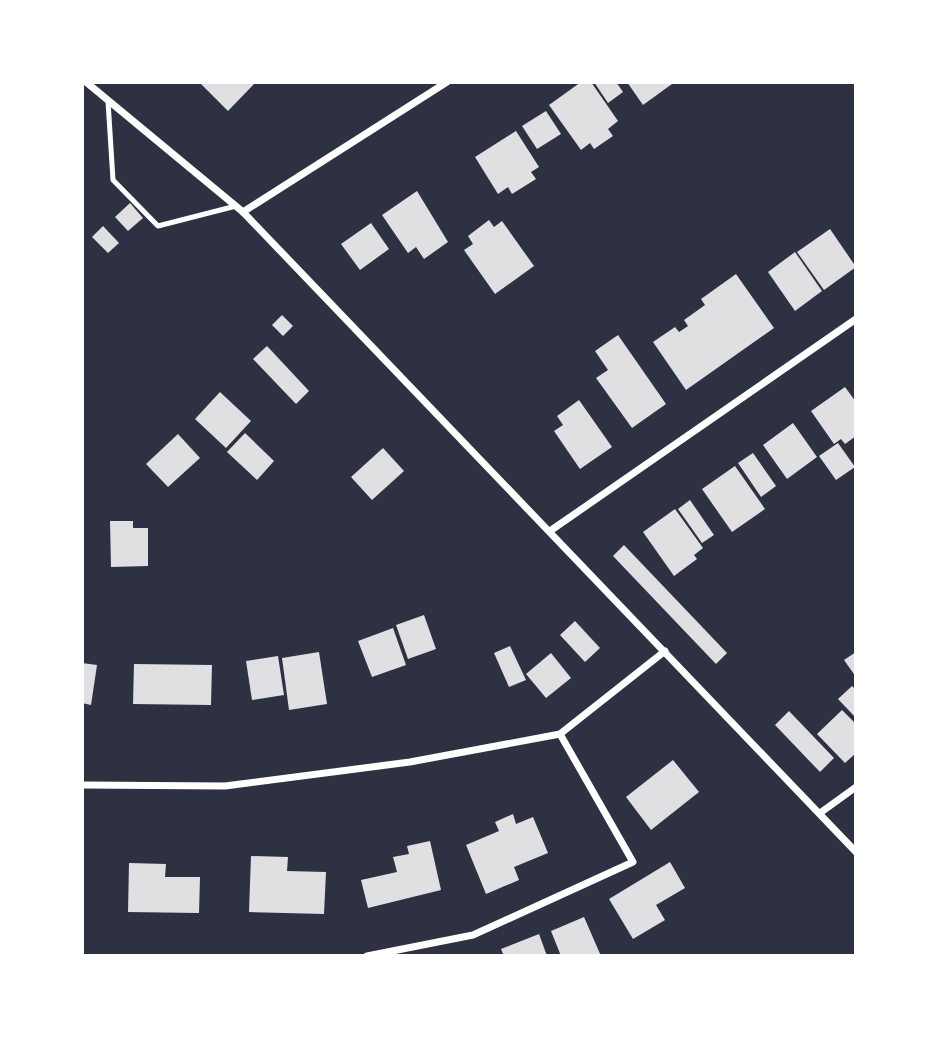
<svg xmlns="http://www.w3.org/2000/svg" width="938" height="1038" font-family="Rubik,sans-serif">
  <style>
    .building { fill: #e0e0e3 }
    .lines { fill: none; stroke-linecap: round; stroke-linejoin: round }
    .service { stroke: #fff; stroke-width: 5 }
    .minor { stroke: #fff; stroke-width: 7 }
  </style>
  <rect width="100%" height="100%" fill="#2d3142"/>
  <g class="building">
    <path d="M199,82H252L254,84L228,111Z"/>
    <path d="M581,82H591L618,121L608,129L613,136L594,149L590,143L581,150L549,105Z"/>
    <path d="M594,82H616L623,92L608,103Z"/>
    <path d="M627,82H671L672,84L643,105Z"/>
    <path d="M546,111L561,134L537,149L522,126Z"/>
    <path d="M516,131L539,167L531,172L536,179L512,194L508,187L498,194L475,157Z"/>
    <path d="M417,191L448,242L424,259L416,247L408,253L382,215Z"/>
    <path d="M130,203L143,218L128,231L115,217Z"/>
    <path d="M489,220L494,227L502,221L534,266L495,294L464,250L473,244L468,236Z"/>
    <path d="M371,223L389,249L360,270L341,244Z"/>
    <path d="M103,226L119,243L108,253L92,237Z"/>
    <path d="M830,229L856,267L824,290L797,252Z"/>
    <path d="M795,252L822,291L795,311L768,272Z"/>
    <path d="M736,274L774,328L686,390L653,342L675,327L679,332L688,326L684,320L705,305L701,299Z"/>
    <path d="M282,315L293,326L283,336L272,325Z"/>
    <path d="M618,335L666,404L632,428L596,378L608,370L595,351Z"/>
    <path d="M267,346L309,391L296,404L253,359Z"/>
    <path d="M845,387L856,402V436L845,444L841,439L834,444L811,411Z"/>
    <path d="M220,392L251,421L226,448L195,419Z"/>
    <path d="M579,400L612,447L580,469L554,431L563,425L557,416Z"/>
    <path d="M793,423L817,457L787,479L763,445Z"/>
    <path d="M245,433L274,461L257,480L227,452Z"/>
    <path d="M178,434L200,458L168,487L146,464Z"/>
    <path d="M838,443L855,467L836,480L819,456Z"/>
    <path d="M383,448L404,471L372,500L351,477Z"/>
    <path d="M753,453L776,486L761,497L738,463Z"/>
    <path d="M735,466L765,509L732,532L702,489Z"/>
    <path d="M690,500L714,535L702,543L678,509Z"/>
    <path d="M675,509L703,548L694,555L697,559L674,576L643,532Z"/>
    <path d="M110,521H133V528H148V566L111,567Z"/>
    <path d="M624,545L727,653L716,664L613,556Z"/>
    <path d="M424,615L436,649L408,659L396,625Z"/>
    <path d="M575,621L600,648L585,662L560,635Z"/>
    <path d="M393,628L406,665L372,677L358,641Z"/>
    <path d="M510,646L526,680L509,687L494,653Z"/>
    <path d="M319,652L327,704L289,710L282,658Z"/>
    <path d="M856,652V677L844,660Z"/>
    <path d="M551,653L571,678L546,698L526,674Z"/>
    <path d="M278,656L284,695L252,700L246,661Z"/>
    <path d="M82,663L97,665L91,705L82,703Z"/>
    <path d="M134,664L212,665L211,705L133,704Z"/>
    <path d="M852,686L856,690V718L838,699Z"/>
    <path d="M842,710L856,724V753L845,763L817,734Z"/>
    <path d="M789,711L834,758L820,772L775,725Z"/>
    <path d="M673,760L699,792L651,830L626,797Z"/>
    <path d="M513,814L516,824L533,817L548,853L514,867L519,880L486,894L466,845L499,831L495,822Z"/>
    <path d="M430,841L441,890L368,908L361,880L397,872L393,857L409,854L407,846Z"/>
    <path d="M251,856L288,857L287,871L326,872L324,914L249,912Z"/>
    <path d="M670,862L685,888L656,905L665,920L633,939L609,899Z"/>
    <path d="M129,863L166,864L165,877H200L199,913L128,912Z"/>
    <path d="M584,917L601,956H561L551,931Z"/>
    <path d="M539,934L547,956H504L501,949Z"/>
  </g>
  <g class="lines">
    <path class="service" d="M108,101L113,180L158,226L236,206"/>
    <g class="minor">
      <path d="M86,82L243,212L856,852"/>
      <path d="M243,212L447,82"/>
      <path d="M550,531L856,319"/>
      <path d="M82,785L225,786L410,762L560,734L665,651"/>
      <path d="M820,813L856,787"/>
      <path d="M367,956L473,935L633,862L560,734"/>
    </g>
  </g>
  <rect width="938" height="1038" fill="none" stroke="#ffffff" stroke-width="168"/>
</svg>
